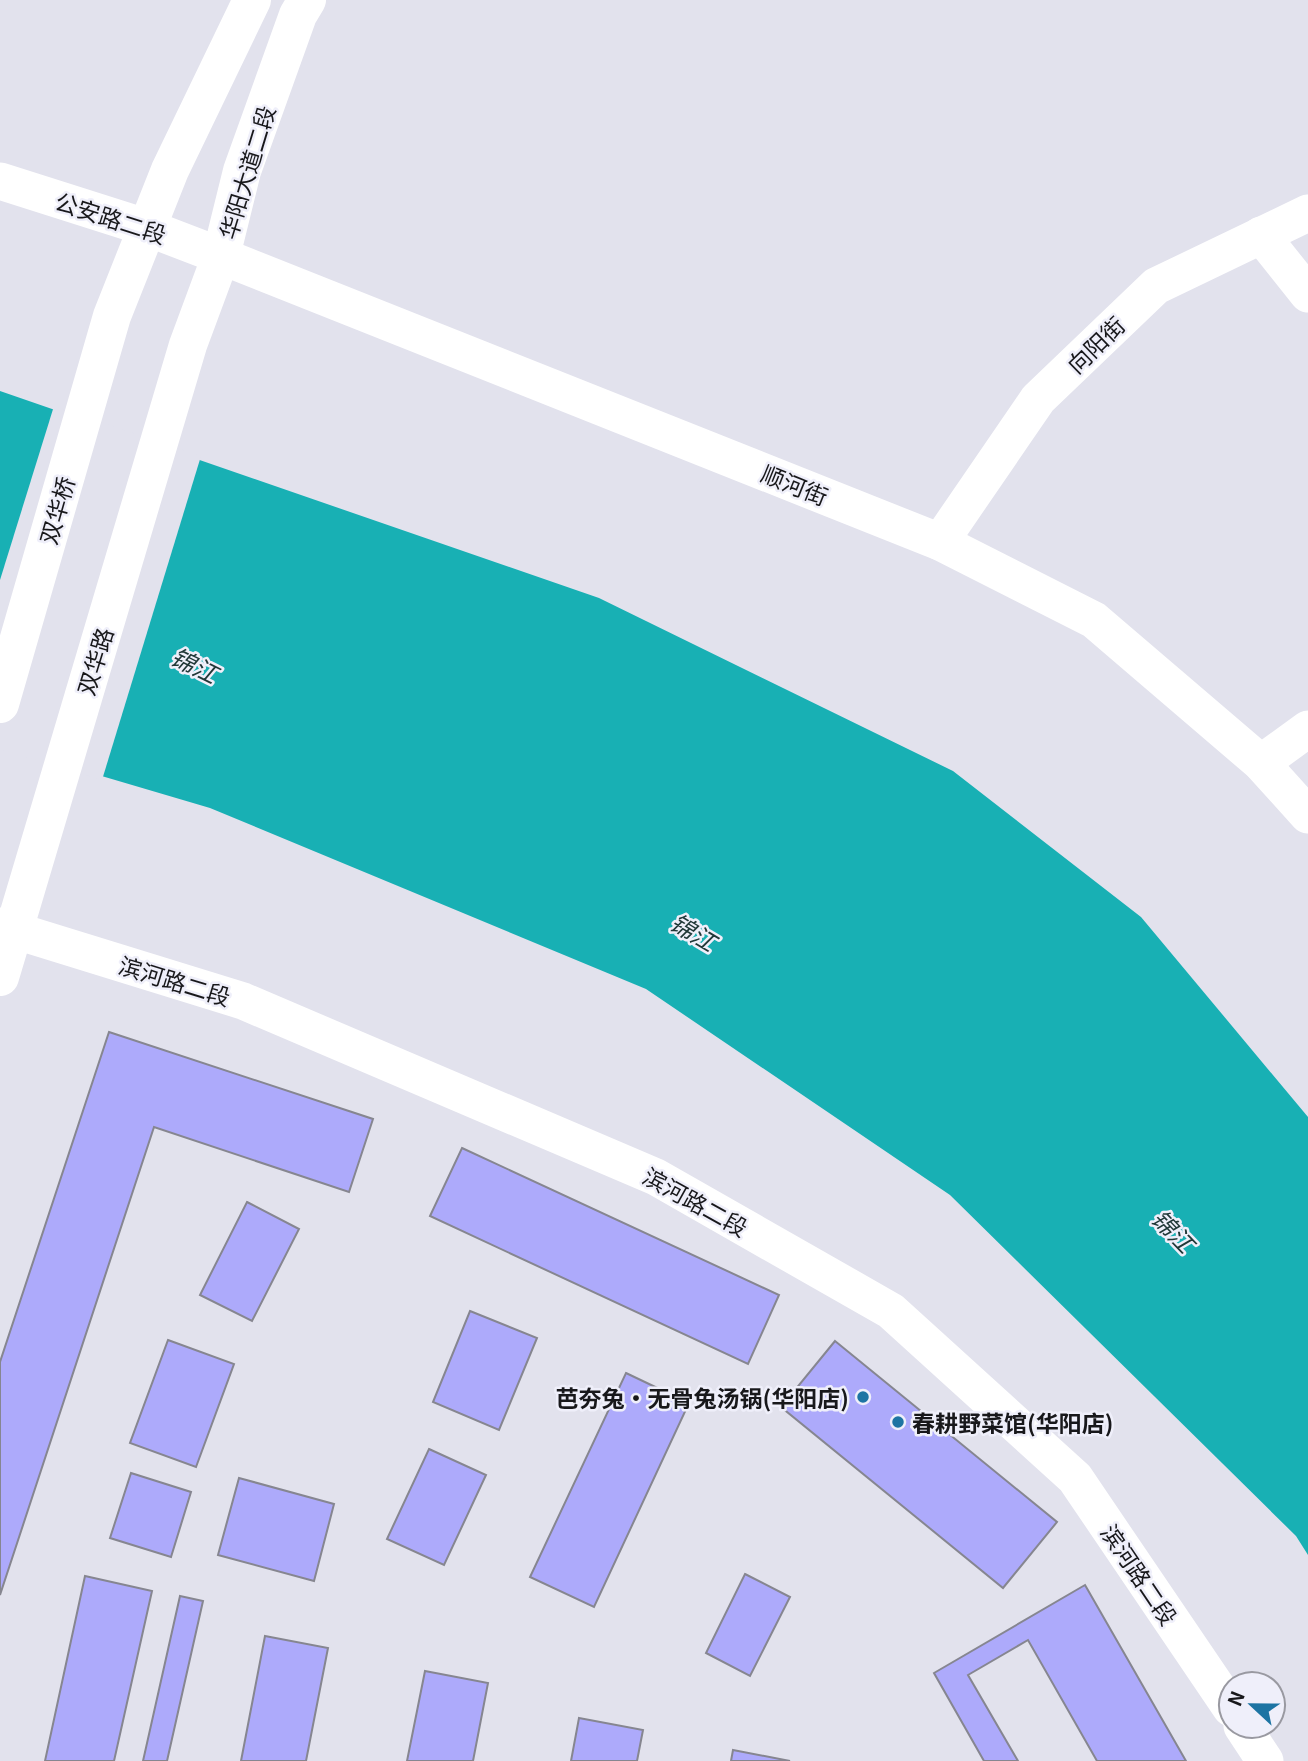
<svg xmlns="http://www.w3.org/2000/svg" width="1308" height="1761" font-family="Georgia,'Noto Sans SC',serif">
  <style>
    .water { fill: #18b0b4 }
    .pier { fill: #e2e2ed }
    .building { fill: #adaafb; stroke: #868690; stroke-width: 2 }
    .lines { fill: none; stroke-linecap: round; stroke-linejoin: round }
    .minor { stroke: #fff; stroke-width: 37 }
    .major { stroke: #fff; stroke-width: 38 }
    .poi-dot { fill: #1d74a3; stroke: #efeffa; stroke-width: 2.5 }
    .labels { text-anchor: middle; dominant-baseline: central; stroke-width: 5; stroke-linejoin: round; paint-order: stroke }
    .street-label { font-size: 23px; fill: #18181b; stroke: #efeffa }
    .poi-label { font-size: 23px; font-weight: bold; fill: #18181b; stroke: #efeffa; text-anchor: end }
    .water-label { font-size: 24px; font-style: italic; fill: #213838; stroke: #efeffa }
  </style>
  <rect width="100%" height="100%" fill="#e2e2ed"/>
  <path class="water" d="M0,391L599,598L953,771L1141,917L1308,1117V1555L1296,1536L950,1195L646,989L210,808L0,746Z"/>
  <path class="pier" d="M54,406L201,456L102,780L0,749V580Z"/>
  <g class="building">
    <path d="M109,1032L373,1119L349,1192L154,1127L0,1595V1362Z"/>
    <path d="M462,1148L779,1295L748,1364L430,1216Z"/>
    <path d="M247,1202L299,1229L252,1321L200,1295Z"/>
    <path d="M470,1311L537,1338L499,1430L433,1402Z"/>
    <path d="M168,1340L234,1364L196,1467L130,1443Z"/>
    <path d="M835,1341L1057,1522L1003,1588L781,1407Z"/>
    <path d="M626,1373L689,1403L594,1607L530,1577Z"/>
    <path d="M429,1449L486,1475L444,1565L387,1539Z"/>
    <path d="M131,1473L191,1492L171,1557L110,1538Z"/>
    <path d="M239,1478L334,1504L314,1581L218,1555Z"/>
    <path d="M745,1574L790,1597L750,1676L706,1653Z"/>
    <path d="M85,1576L152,1591L114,1761H45Z"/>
    <path d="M1085,1585L1186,1761H1097L1028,1640L968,1675L1018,1761H984L934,1673Z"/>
    <path d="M180,1596L203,1601L167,1761H143Z"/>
    <path d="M265,1636L328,1648L306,1761H241Z"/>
    <path d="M425,1671L488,1683L473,1761H407Z"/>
    <path d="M579,1718L643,1730L637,1761H571Z"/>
    <path d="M733,1750L790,1761H731Z"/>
  </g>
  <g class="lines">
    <g class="minor">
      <path d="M0,181L148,228L221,256L940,542L1094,620L1261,763L1308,815"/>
      <path d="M1261,235L1308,294"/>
      <path d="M940,542L1038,399L1156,286L1308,213"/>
      <path d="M1261,763L1308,729"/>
      <path d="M0,926L243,1001L656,1177L891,1311L1075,1478L1231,1708"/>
      <path d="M1242,1726L1265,1761"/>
    </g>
    <g class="major">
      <path d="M0,704L112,316L170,170L252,0"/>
      <path d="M0,977L188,345L221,256L242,171L298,15L307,0"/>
    </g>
  </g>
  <g class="poi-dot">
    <circle cx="863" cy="1397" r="7"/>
    <circle cx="898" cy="1422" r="7"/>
  </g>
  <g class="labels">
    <g class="street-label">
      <text transform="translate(246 172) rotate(-73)">华阳大道二段</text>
      <text transform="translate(111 217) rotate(18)">公安路二段</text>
      <text transform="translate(1095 344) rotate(-44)">向阳街</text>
      <text transform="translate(795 484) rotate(22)">顺河街</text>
      <text transform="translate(56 510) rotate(-74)">双华桥</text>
      <text transform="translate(94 661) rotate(-73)">双华路</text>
      <text transform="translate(175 980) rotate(17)">滨河路二段</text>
      <text transform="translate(696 1201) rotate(29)">滨河路二段</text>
      <text transform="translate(1140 1574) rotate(56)">滨河路二段</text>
    </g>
    <g class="poi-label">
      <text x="849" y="1397">芭夯兔·无骨兔汤锅(华阳店)</text>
      <text x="912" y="1422" text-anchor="start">春耕野菜馆(华阳店)</text>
    </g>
    <g class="water-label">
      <text transform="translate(195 664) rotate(26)">锦江</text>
      <text transform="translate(694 931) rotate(31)">锦江</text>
      <text transform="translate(1174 1230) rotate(46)">锦江</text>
    </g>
  </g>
  <g transform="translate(1252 1705) rotate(292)"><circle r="33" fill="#efeffa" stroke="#9999a1" stroke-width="2"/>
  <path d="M0-5L12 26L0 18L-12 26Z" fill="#1d74a3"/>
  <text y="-10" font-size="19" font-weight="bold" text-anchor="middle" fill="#18181b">N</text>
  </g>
</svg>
